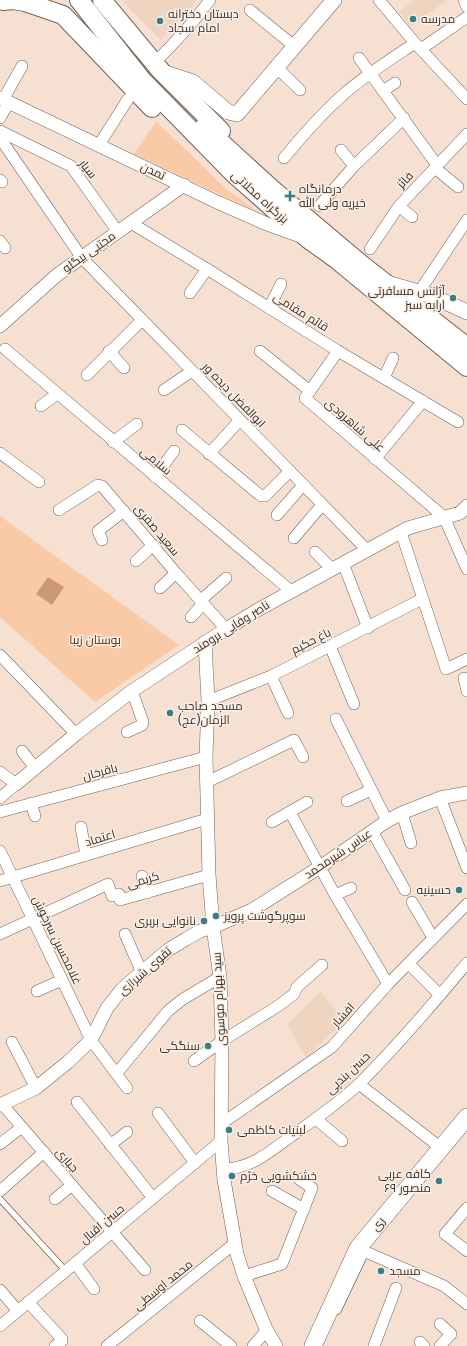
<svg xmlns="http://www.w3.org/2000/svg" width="467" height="1346" font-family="'Fira Sans',Cairo,sans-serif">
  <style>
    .built { fill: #efd4c0 }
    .green { fill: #facaa6 }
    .water { fill: #cb9975 }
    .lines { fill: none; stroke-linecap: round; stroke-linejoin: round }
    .service-casing { stroke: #746255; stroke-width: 7 }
    .minor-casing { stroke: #746255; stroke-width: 12 }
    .tertiary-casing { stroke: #746255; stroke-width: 14 }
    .secondary-casing { stroke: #746255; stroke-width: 16 }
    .primary-casing { stroke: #746255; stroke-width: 18 }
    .trunk-casing { stroke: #746255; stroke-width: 20 }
    .service { stroke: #fff; stroke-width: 5.5 }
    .minor { stroke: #fff; stroke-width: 11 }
    .tertiary { stroke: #fff; stroke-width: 13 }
    .secondary { stroke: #fff; stroke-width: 15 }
    .primary { stroke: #fff; stroke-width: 17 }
    .trunk { stroke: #fff; stroke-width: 18 }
    .poi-dot { fill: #377e88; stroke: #fcefe6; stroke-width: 1.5 }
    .labels { text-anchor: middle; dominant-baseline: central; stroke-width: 3; stroke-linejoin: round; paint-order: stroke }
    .poi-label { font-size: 12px; fill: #38302a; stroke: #fcefe6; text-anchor: start }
    .street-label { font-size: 12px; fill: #38302a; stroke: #fcefe6 }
    .park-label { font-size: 12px; fill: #512f12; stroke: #fcefe6 }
  </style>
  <rect width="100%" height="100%" fill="#f5e0d1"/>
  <g class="built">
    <path d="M125,0H197L161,40L123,2Z"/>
    <path d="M413,0H447L411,26L399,11Z"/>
    <path d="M321,991L344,1022L306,1057L287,1025Z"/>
  </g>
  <g class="green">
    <path d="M156,121L225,188L270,221L258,212L134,154Z"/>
    <path d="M0,516L179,645L95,702L0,617Z"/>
  </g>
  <path class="water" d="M48,577L64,587L52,605L36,594Z"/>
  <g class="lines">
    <g class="service-casing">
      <g id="service">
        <path d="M0,1199L66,1271"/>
        <path d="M338,1311L367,1250"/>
      </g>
    </g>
    <g class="minor-casing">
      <g id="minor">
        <path d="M379,0L415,43L467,99"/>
        <path d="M464,0L467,7"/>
        <path d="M250,10L294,46"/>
        <path d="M421,49L467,17"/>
        <path d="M359,58L437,165"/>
        <path d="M154,63C175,43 193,23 210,0"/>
        <path d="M276,67L300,90"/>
        <path d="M383,91L395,83"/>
        <path d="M3,100L22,66"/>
        <path d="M0,118L9,102"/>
        <path d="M0,131L71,166L118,232"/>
        <path d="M0,138L82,258L367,550"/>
        <path d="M99,145L128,99"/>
        <path d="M341,150L354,166"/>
        <path d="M284,158C303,135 322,113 345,93C367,74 391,59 415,43"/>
        <path d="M435,168L458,187"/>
        <path d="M0,180L2,182"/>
        <path d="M319,206L354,166L404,118"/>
        <path d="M399,206L412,217"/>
        <path d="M131,223L207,269L338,351L458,422"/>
        <path d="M0,241L5,248"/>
        <path d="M370,249L399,206L467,134"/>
        <path d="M419,292L467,220"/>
        <path d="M190,293L207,269"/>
        <path d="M269,308L281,284"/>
        <path d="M5,349L291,591"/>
        <path d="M109,351L124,368"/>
        <path d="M260,351L310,391L305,398L444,517L467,569"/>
        <path d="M87,375L142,320"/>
        <path d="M384,378L393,358"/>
        <path d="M164,390L192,371"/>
        <path d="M310,391L338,351"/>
        <path d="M41,406L57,394"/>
        <path d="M182,430L261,496H265L290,471"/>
        <path d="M113,442L137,424"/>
        <path d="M0,453L39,482"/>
        <path d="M209,454L240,420"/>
        <path d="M375,459L423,401"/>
        <path d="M155,477L174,451"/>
        <path d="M59,510L98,485L102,486L176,573L226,629"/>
        <path d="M277,515L303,485"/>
        <path d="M401,532L446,669L467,659"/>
        <path d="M294,538L322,505"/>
        <path d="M102,540L98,531L124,511"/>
        <path d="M315,552L332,569"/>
        <path d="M136,561L153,545"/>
        <path d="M343,563L368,628"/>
        <path d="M160,588L176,573"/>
        <path d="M200,601L226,578"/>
        <path d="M191,617L203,604"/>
        <path d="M330,646L354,704"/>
        <path d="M0,655L76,734"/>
        <path d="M271,676L288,713"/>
        <path d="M464,678L467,691"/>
        <path d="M208,701L271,676L422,599"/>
        <path d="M336,719L387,821"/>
        <path d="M127,732L142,725L143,722L132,691"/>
        <path d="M22,751L35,768"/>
        <path d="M0,772L16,784L0,798"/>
        <path d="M207,782L294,740L303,757"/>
        <path d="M440,798L467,868"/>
        <path d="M347,801L371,790"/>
        <path d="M31,803L35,816"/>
        <path d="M0,812L206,757"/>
        <path d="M290,812L335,895L388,984"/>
        <path d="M402,813L411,843"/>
        <path d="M272,822L307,802"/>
        <path d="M81,827L86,855"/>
        <path d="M372,831L405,890"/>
        <path d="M0,851L91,1040L127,1088"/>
        <path d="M142,876L147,893"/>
        <path d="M0,881L207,819"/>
        <path d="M335,895L351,888"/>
        <path d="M412,902L433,938"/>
        <path d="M0,934L108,884L112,896L119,894L120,900L209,875"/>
        <path d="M125,934L142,973"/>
        <path d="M409,964L440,995"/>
        <path d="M37,991L62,980"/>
        <path d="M12,1042L36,1088"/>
        <path d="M194,1061L222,1041L278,1006L294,994L297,987L322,965"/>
        <path d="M117,1073L168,1011L183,999L220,977"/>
        <path d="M359,1084L441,1148"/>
        <path d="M77,1102L153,1198"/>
        <path d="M2,1104L145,1270"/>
        <path d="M158,1113L195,1163"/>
        <path d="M316,1119L342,1141"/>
        <path d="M221,1124L332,1047L388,984L467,904"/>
        <path d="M0,1144L22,1127"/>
        <path d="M110,1145L127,1132"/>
        <path d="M223,1169C250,1169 270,1152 290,1137C314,1120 339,1103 360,1083C398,1045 433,1004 467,963"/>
        <path d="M0,1191L44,1152"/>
        <path d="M272,1191L304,1209"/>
        <path d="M55,1199L72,1185"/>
        <path d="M467,1208L445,1234L467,1251"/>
        <path d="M366,1252L444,1286L467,1304"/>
        <path d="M75,1263L94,1289"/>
        <path d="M244,1276L282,1264L312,1188L299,1179"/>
        <path d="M0,1290L18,1311"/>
        <path d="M28,1302L62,1339V1341L55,1346"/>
        <path d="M200,1321L231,1346"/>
        <path d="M440,1324L451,1334L440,1346"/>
        <path d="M0,1326L221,1141"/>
        <path d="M420,1342L424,1346"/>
        <path d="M107,1346L235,1243"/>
        <path d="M253,1346L267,1330"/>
        <path d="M374,1346L396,1288"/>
      </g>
    </g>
    <g class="tertiary-casing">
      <g id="tertiary">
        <path d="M0,98L217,202L267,224L300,236"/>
        <path d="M0,326L57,275L184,185"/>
        <path d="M205,642L208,701L206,757L209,875L213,927L220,977L222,1041L221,1141L224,1180L237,1254L244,1276L266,1329L276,1346"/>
        <path d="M16,784L76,734L132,691L226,629L261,608L408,528L460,513L467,506"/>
        <path d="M0,1105L36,1088L68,1062L91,1040L107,1008L123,988L168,950L186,939L200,931L213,927L252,910L320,867L387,821L402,813L440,798L467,793"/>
      </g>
    </g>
    <g class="secondary-casing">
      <g id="secondary">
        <path d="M163,72L193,82L228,112L237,114L334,0"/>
        <path d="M387,283L432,296L467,312"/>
      </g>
    </g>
    <g class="primary-casing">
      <path id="primary" d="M313,1346L358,1248L467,1117"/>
    </g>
    <g class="trunk-casing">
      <g id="trunk">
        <path d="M79,0L142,80L234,174L308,239L336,259L467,367"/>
        <path d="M102,0L161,71L221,131"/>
        <path d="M3,1L13,0L25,2L63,15L152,108"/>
        <path d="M204,127L273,190L361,264L467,347"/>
      </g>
    </g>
    <use href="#service" class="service"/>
    <use href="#minor" class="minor"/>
    <use href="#tertiary" class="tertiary"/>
    <use href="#secondary" class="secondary"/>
    <use href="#primary" class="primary"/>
    <use href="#trunk" class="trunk"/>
  </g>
  <g class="poi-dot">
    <circle cx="413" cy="19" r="4"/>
    <circle cx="160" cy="21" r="4"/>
    <path d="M288 190h4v4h4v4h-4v4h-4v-4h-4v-4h4z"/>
    <circle cx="453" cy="298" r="4"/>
    <circle cx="170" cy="713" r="4"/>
    <circle cx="459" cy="890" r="4"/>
    <circle cx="216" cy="916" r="4"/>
    <circle cx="204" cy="921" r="4"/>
    <circle cx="208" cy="1046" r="4"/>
    <circle cx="229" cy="1130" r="4"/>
    <circle cx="232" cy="1176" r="4"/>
    <circle cx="439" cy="1181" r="4"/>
    <circle cx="381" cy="1271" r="4"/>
  </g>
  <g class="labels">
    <g class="poi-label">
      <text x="168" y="14">دبستان دخترانه<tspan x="168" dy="14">امام سجاد</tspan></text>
      <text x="421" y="19">مدرسه</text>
      <text x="299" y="189">درمانگاه<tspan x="299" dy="14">خیریه ولی الله</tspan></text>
      <text x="445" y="291" text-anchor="end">آژانس مسافرتی<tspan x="445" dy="14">ارابه سبز</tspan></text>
      <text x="178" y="706">مسجد صاحب<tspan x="178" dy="14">الزمان(عج)</tspan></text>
      <text x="451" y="890" text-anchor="end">حسینیه</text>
      <text x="224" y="916">سوپرگوشت پرویز</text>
      <text x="196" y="921" text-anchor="end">نانوایی بربری</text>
      <text x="200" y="1046" text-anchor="end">سنگکی</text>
      <text x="237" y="1130">لبنیات کاظمی</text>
      <text x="431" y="1174" text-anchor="end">کافه عربی<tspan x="431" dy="14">منصور ۶۹</tspan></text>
      <text x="240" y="1176">خشکشویی خرّم</text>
      <text x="389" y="1271">مسجد</text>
    </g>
    <g class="street-label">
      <text transform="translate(88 169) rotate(52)">سیار</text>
      <text transform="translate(153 171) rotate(25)">تمدن</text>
      <text transform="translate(405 180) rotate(-47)">فائز</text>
      <text transform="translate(260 197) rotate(42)">بزرگراه محلاتی</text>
      <text transform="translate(89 252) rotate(-35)">مجتبی بیگلو</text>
      <text transform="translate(301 312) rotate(32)">قائم مقامی</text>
      <text transform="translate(234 395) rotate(46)">ابوالفضل دیده ور</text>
      <text transform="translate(355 425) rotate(41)">علی شاهرودی</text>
      <text transform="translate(156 461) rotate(40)">سلامی</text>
      <text transform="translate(157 530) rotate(50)">سعید صفری</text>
      <text transform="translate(231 627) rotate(-32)">ناصر وفایی برومند</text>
      <text transform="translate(311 641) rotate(-27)">باغ حکیم</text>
      <text transform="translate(100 772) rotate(-15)">باقرخان</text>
      <text transform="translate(100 838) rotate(-17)">اعتماد</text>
      <text transform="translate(338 854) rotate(-34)">عباس شیرمحمد</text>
      <text transform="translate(143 880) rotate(-16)">کریمی</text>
      <text transform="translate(57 940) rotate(64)">غلامحسین سرخوش</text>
      <text transform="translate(145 971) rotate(-41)">تقوی شیرازی</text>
      <text transform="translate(219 999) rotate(-93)">سید بهرام موسوی</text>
      <text transform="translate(343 1015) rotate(-48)">افشار</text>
      <text transform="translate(348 1073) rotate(-43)">حسن بندپی</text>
      <text transform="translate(67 1160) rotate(49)">جباری</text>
      <text transform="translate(102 1224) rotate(-40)">حسن اقبال</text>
      <text transform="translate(378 1224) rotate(-51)">ری</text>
      <text transform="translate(163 1285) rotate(-39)">محمد اوسطی</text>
    </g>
    <g class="park-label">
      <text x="95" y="640">بوستان زیبا</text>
    </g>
  </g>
</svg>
